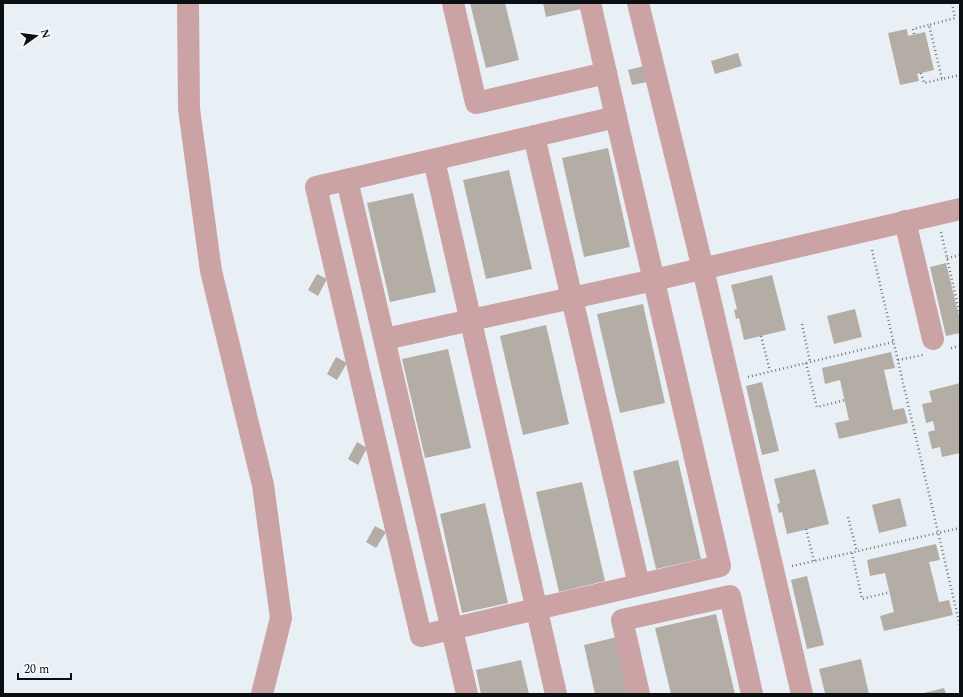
<svg xmlns="http://www.w3.org/2000/svg" width="963" height="697" font-family="Spectral,serif">
  <style>
    .building { fill: #b3ada6 }
    .lines { fill: none; stroke-linecap: round; stroke-linejoin: round }
    .path { stroke: #74797d; stroke-width: 2.5; stroke-dasharray: 1 3; stroke-linecap: butt }
    .minor { stroke: #cca3a4; stroke-width: 22 }
  </style>
  <rect width="100%" height="100%" fill="#e8f0f6"/>
  <g class="building">
    <path d="M470,3H505L519,60L486,68Z"/>
    <path d="M543,3H580L581,9L546,17Z"/>
    <path d="M907,29L908,36L925,32L934,70L917,74L919,81L900,85L888,33Z"/>
    <path d="M738,53L742,66L715,74L711,61Z"/>
    <path d="M644,66L647,82L632,85L628,70Z"/>
    <path d="M608,148L630,247L584,257L562,158Z"/>
    <path d="M509,170L532,269L486,279L463,180Z"/>
    <path d="M413,193L436,292L390,302L367,203Z"/>
    <path d="M946,263L960,320V333L946,336L930,267Z"/>
    <path d="M317,274L327,279L318,296L308,290Z"/>
    <path d="M772,275L786,330L744,340L739,318L736,319L735,314L734,310L737,309L731,285Z"/>
    <path d="M643,304L665,403L620,413L597,314Z"/>
    <path d="M855,309L862,337L834,344L827,316Z"/>
    <path d="M546,325L569,424L523,435L500,336Z"/>
    <path d="M448,349L471,448L425,458L402,359Z"/>
    <path d="M891,352L895,368L884,370L893,410L904,408L908,423L839,439L835,423L849,420L840,380L825,384L822,368Z"/>
    <path d="M336,357L347,363L337,380L327,374Z"/>
    <path d="M762,382L779,451L762,455L746,386Z"/>
    <path d="M960,383V453L942,457L940,447L932,449L928,432L935,430L933,421L926,423L922,404L932,402L929,391Z"/>
    <path d="M357,442L367,448L358,465L348,459Z"/>
    <path d="M678,460L701,559L656,569L633,471Z"/>
    <path d="M815,469L829,524L787,534L782,512L779,513L777,504L780,503L774,479Z"/>
    <path d="M582,482L605,581L559,592L536,492Z"/>
    <path d="M900,498L907,526L879,533L872,505Z"/>
    <path d="M485,503L508,603L462,613L440,514Z"/>
    <path d="M375,526L386,532L376,548L366,542Z"/>
    <path d="M936,544L940,560L929,562L939,602L949,600L953,615L884,631L880,616L894,612L885,573L870,576L867,560Z"/>
    <path d="M807,576L824,645L807,649L791,580Z"/>
    <path d="M716,614L735,694H671L655,628Z"/>
    <path d="M617,637L631,694H595L584,645Z"/>
    <path d="M861,659L869,694H822L825,693L819,669Z"/>
    <path d="M521,660L529,694H481L476,670Z"/>
    <path d="M944,688L946,694H924V693Z"/>
  </g>
  <g class="lines">
    <g class="path">
      <path d="M952,3L955,18L929,25L942,79L960,75"/>
      <path d="M914,34L913,29L929,25"/>
      <path d="M921,73L924,83L942,79"/>
      <path d="M941,232L960,315"/>
      <path d="M872,250L960,626"/>
      <path d="M947,258L960,255"/>
      <path d="M802,324L810,362"/>
      <path d="M761,336L770,371"/>
      <path d="M951,348L960,346"/>
      <path d="M898,360L923,355"/>
      <path d="M806,363L817,407L845,400"/>
      <path d="M748,377L893,342"/>
      <path d="M848,517L857,552"/>
      <path d="M806,529L814,561"/>
      <path d="M852,553L862,599L890,592"/>
      <path d="M792,566L960,528"/>
    </g>
    <g class="minor">
      <path d="M188,3L189,109L211,271L263,485L281,618L262,694"/>
      <path d="M453,3L476,103L606,73L590,3"/>
      <path d="M638,3L703,269L802,694"/>
      <path d="M606,73L616,117"/>
      <path d="M616,117L720,566L421,636L316,187Z"/>
      <path d="M534,136L639,585"/>
      <path d="M434,160L556,694"/>
      <path d="M347,180L467,694"/>
      <path d="M905,221L933,339"/>
      <path d="M385,339L654,280L960,209"/>
      <path d="M639,694L622,620L730,596L752,694"/>
    </g>
  </g>
  <rect width="963" height="697" fill="none" stroke="#0c0f11" stroke-width="8"/>
  <g transform="translate(36 36) rotate(76)" stroke="#f9fcff" stroke-width="3" paint-order="stroke">
  <path d="M0-3L7 15L0 10L-7 15Z" fill="#0c0f11"/>
  <text y="-6" font-size="11" font-weight="bold" text-anchor="middle" fill="#0c0f11">N</text>
  </g>
  <path d="M18 673v6h53v-6" fill="none" stroke="#0c0f11" stroke-width="2"/>
  <text x="24" y="673" font-size="12" fill="#0c0f11" stroke="#f9fcff" stroke-width="3" paint-order="stroke">20 m</text>
</svg>
